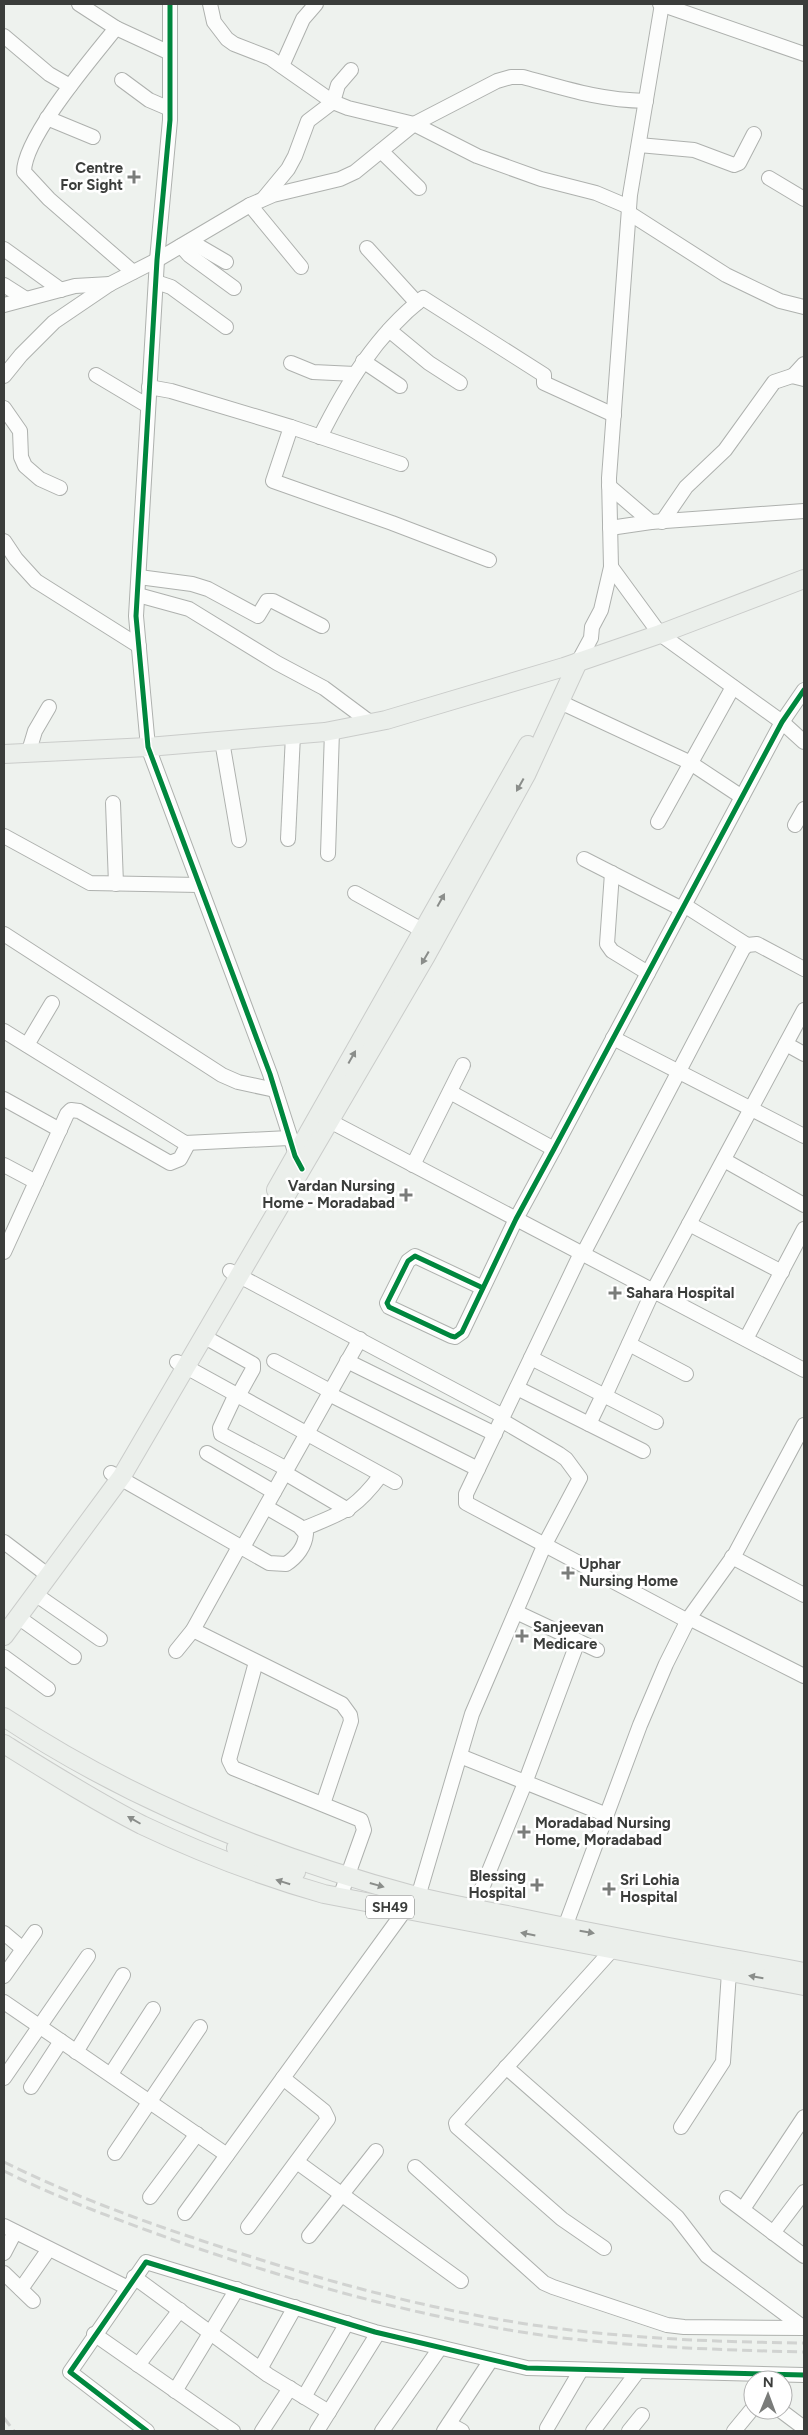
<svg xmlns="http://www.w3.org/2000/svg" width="808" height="2435" font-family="Figtree,sans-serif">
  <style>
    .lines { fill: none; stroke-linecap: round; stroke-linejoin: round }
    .minor-casing { stroke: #aeb1ae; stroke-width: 16 }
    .major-casing { stroke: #caccca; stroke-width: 20 }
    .minor { stroke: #fcfdfc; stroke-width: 14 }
    .major { stroke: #ebefeb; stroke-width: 18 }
    .rail { stroke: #d1d3d1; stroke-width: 3; stroke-dasharray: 10 5; stroke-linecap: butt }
    .cycleway-casing { stroke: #fff; stroke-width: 8 }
    .cycleway { stroke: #00873e; stroke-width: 5 }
    .oneway { fill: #8a8d8a }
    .poi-dot { fill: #7a7c7a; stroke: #fff; stroke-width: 2 }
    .labels { text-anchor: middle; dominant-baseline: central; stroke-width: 5; stroke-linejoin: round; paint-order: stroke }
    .shield { fill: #fff; stroke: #767776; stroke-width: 1 }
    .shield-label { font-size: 14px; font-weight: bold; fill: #3b3d3b }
    .poi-label { font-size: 15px; font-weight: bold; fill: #3b3d3b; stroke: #fff; text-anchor: start }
  </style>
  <rect width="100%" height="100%" fill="#eef2ee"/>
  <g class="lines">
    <g class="minor-casing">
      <g id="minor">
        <path d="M79,4L116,28L170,53"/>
        <path d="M170,4V120L157,260L136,616L148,747L270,1074L298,1161"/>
        <path d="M210,4L214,22L227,39L234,44L270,58L333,102L348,108L414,124L477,156L541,179L596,193L629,207"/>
        <path d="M660,4L804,54"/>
        <path d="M116,28C93,57 24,137 24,172L49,199L133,272"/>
        <path d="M4,36L49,74L70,86"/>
        <path d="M282,66L303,19L316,4"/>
        <path d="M122,80L149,100L170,109"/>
        <path d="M47,118L93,137"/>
        <path d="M639,145L694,150L734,165L739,163L754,134"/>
        <path d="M381,151L419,188"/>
        <path d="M769,178L804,199"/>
        <path d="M264,198L288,169L295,156L308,121L333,102L338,85L351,70"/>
        <path d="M250,205L301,267"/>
        <path d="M629,213L726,275L780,301L804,307"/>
        <path d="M190,241L226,262"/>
        <path d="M181,246L189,255L234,288"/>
        <path d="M367,248L417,303"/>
        <path d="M4,249L61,290"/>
        <path d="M156,282L171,287L226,327"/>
        <path d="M4,285L26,299"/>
        <path d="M4,305L75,286L110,284"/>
        <path d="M389,330L429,363L460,383"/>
        <path d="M363,361L400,386"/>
        <path d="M291,363L313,372L355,374"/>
        <path d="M96,375L148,406"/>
        <path d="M4,376L21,355L54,322L110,284L157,260L250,205L273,195L340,179L355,172L414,124L497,81L511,77H523C567,89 599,100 646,101"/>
        <path d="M793,376L804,364"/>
        <path d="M149,387L171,391L291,427L401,464"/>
        <path d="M4,408L20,431L21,457L25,466L40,479L60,488"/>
        <path d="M291,427L273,481L392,523L489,560"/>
        <path d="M320,437C346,385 376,335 423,298L544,375V383L614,415"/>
        <path d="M609,486L651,522"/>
        <path d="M662,522L686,487L725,450L774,382L792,376L804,379"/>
        <path d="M610,528L651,522L804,511"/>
        <path d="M4,541L16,559L36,581L139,646"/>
        <path d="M611,567L660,634L782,722L804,742"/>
        <path d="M139,577L192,584L208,589L258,616L267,601H273L322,626"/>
        <path d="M138,595L189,609L277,663L324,688L371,723"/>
        <path d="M578,662L591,638L592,627L601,610L611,567L609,478L630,195L662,4"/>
        <path d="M560,702L689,762L742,797"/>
        <path d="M222,741L239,840"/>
        <path d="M29,751L35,731L49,707"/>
        <path d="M113,803L116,884"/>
        <path d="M658,822L733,687"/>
        <path d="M795,825L804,809"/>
        <path d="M4,836L90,883L199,885"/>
        <path d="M288,839L293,735"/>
        <path d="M328,854L332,731"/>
        <path d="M584,859L682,909"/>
        <path d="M612,873L607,944L612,951L648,973"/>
        <path d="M355,893L431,935"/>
        <path d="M684,905L747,945"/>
        <path d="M4,934L222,1075L238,1082L275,1090"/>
        <path d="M4,1031L185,1143L289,1138"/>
        <path d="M613,1038L804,1136"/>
        <path d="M786,1044L804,1054"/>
        <path d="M27,1045L52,1003"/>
        <path d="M450,1092L554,1149"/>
        <path d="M4,1099L60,1130"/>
        <path d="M322,1117L804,1370"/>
        <path d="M724,1160L804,1205"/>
        <path d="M4,1165L36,1182"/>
        <path d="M413,1165L463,1065"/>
        <path d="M689,1224L782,1272"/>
        <path d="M4,1252L67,1114L71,1110L79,1111L170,1163L180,1159L188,1144"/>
        <path d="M581,1253L466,1494V1503L688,1621"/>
        <path d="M583,1254L743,949L747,945L757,944L804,969"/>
        <path d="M230,1271L503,1416"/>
        <path d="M483,1288L415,1256L408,1261L387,1303L389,1307L451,1336L455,1337L462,1332L516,1219L554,1149L782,722L804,690"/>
        <path d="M203,1336L253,1364V1369L238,1396"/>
        <path d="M746,1339L804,1229"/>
        <path d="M629,1344L686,1374"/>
        <path d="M531,1358L656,1422"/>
        <path d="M274,1361L330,1391"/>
        <path d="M347,1361L495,1434"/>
        <path d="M177,1362L395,1482"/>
        <path d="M517,1388L643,1451"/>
        <path d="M236,1394L220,1428L221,1434L287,1469"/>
        <path d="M329,1394L478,1469"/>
        <path d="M605,1396L653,1291L804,1010"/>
        <path d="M589,1424L603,1395"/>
        <path d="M207,1453L274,1492"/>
        <path d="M111,1473L269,1563L286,1564C297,1557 305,1546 306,1534L299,1526L266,1507"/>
        <path d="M285,1473L348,1510"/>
        <path d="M303,1529C343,1512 354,1511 381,1475"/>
        <path d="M4,1542L41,1570"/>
        <path d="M242,1549L360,1339"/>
        <path d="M732,1557L804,1595"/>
        <path d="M35,1594L100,1639"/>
        <path d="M516,1612L597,1650"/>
        <path d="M18,1617L74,1657"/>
        <path d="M689,1618L804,1676"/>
        <path d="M193,1630L342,1704L350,1715L351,1721L323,1804"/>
        <path d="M176,1651L193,1630L239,1547"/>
        <path d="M4,1657L48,1689"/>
        <path d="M256,1662L229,1760L233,1768L361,1820L364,1830L340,1897"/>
        <path d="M460,1756L607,1815"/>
        <path d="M418,1897L472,1714L544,1546L580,1478L566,1459L559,1454L501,1420"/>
        <path d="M474,1908L525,1783L578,1641"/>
        <path d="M4,1933L23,1949"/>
        <path d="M562,1935L640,1725L666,1664L689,1618L735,1554L804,1425"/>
        <path d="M4,1976L35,1932"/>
        <path d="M4,2002L227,2155"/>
        <path d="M76,2052L123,1975"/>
        <path d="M506,2067L677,2217L707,2256L804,2328"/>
        <path d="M111,2074L153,2009"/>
        <path d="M4,2078L88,1956"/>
        <path d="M31,2087L61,2041"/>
        <path d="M681,2127L723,2062L729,1972"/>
        <path d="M115,2153L200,2027"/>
        <path d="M297,2162L461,2281"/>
        <path d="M415,2167L544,2283L553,2287L667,2325L684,2327L804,2328"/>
        <path d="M150,2197L197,2134"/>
        <path d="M727,2198L804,2256"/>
        <path d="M743,2209L804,2117"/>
        <path d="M185,2213L405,1910"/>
        <path d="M4,2226L126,2287"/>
        <path d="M248,2227L328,2119L324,2111L283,2078"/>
        <path d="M773,2233L804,2192"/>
        <path d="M309,2236L376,2151"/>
        <path d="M604,2248L562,2219L457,2127L456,2123L612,1950"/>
        <path d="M4,2253L15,2232"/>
        <path d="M4,2273L33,2301"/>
        <path d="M134,2277L268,2375L329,2412"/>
        <path d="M21,2289L49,2249"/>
        <path d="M94,2334L233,2431"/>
        <path d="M138,2365L180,2310"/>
        <path d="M260,2369L295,2307"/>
        <path d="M175,2391L237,2289"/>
        <path d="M304,2397L347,2323"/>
        <path d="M780,2410L804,2428"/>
        <path d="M449,2424L462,2431"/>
        <path d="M547,2428L581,2370"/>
        <path d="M147,2431L70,2372L146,2262L375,2332L527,2368L804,2375"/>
        <path d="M262,2431L290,2388"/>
        <path d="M317,2431L378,2333"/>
        <path d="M382,2431L440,2348"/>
        <path d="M444,2431L491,2360"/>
        <path d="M593,2431L638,2371"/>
        <path d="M629,2431L642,2415"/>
        <path d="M734,2431L753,2408"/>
      </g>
    </g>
    <g class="major-casing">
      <g id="major">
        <path d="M4,754L148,747L325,732L386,720L564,667L660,634L804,579"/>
        <path d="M276,1190L528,745"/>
        <path d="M4,1636L122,1476L426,956L526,775L578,662"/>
        <path d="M4,1717C129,1800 271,1857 416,1896C447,1904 480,1910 512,1916C609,1937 707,1954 804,1972"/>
        <path d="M4,1744C49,1772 95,1801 142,1825C201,1853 261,1876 324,1894L804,1986"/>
        <path d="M236,1848L296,1872"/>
      </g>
    </g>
    <use href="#minor" class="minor"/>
    <use href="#major" class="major"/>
    <g class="rail">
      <path d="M4,2162C71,2195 141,2221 212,2244C323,2281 439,2313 555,2328C638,2339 721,2342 804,2343"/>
      <path d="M4,2171C62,2200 124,2222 185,2244C305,2285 429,2320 555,2337C638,2347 721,2350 804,2352"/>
      <path d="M4,2418L14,2431"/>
    </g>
    <g class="cycleway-casing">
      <g id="cycleway">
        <path d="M170,4V120L157,260L136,616L148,747L270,1074L295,1156L302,1169"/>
        <path d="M483,1288L415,1256L408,1261L387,1303L389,1307L451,1336L455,1337L462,1332L516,1219L554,1149L782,722L804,690"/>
        <path d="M147,2431L70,2372L146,2262L375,2332L527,2368L804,2375"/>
      </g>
    </g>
    <use href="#cycleway" class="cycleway"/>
  </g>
  <defs><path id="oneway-solid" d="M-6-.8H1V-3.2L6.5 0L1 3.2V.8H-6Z" transform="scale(1.25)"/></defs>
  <g class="oneway">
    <use href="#oneway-solid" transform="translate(520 785) rotate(119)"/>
    <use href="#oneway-solid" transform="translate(441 900) rotate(-61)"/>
    <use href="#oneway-solid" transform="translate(425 958) rotate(120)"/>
    <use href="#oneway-solid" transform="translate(352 1057) rotate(-61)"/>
    <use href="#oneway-solid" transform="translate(134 1820) rotate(-150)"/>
    <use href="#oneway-solid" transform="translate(283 1882) rotate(-163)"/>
    <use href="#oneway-solid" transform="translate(377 1885) rotate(16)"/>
    <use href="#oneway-solid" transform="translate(587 1932) rotate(10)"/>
    <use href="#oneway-solid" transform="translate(528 1934) rotate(-169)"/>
    <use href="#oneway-solid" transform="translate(756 1977) rotate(-170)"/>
  </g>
  <g class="poi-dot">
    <path d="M131.5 169.5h5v5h5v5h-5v5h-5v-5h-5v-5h5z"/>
    <path d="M403.5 1187.5h5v5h5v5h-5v5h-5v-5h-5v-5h5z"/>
    <path d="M612.5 1285.5h5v5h5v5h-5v5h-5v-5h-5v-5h5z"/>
    <path d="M565.5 1565.5h5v5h5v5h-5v5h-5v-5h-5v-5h5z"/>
    <path d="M519.5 1628.5h5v5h5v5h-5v5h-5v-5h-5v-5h5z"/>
    <path d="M521.5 1824.5h5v5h5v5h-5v5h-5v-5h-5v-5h5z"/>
    <path d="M534.5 1877.5h5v5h5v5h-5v5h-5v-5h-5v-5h5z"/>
    <path d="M606.5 1881.5h5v5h5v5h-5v5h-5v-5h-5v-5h5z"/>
  </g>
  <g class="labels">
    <rect class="shield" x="366" y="1895.5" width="48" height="23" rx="4"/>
    <g class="shield-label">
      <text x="390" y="1907">SH49</text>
    </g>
    <g class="poi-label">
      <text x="123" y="168" text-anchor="end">Centre<tspan x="123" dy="17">For Sight</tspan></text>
      <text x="395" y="1186" text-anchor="end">Vardan Nursing<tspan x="395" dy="17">Home - Moradabad</tspan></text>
      <text x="626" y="1293">Sahara Hospital</text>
      <text x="579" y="1564">Uphar<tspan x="579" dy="17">Nursing Home</tspan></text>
      <text x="533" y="1627">Sanjeevan<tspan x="533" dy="17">Medicare</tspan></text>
      <text x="535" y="1823">Moradabad Nursing<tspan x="535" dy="17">Home, Moradabad</tspan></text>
      <text x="526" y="1876" text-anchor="end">Blessing<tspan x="526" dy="17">Hospital</tspan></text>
      <text x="620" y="1880">Sri Lohia<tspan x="620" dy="17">Hospital</tspan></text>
    </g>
  </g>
  <rect width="808" height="2435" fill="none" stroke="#3b3d3b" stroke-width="10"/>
  <g transform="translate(768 2395) rotate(1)"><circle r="24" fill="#ffffff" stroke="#b1b1b1"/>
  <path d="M0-4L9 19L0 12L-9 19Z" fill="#7a7c7a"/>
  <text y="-8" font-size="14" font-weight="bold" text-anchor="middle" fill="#3b3d3b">N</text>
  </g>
</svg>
